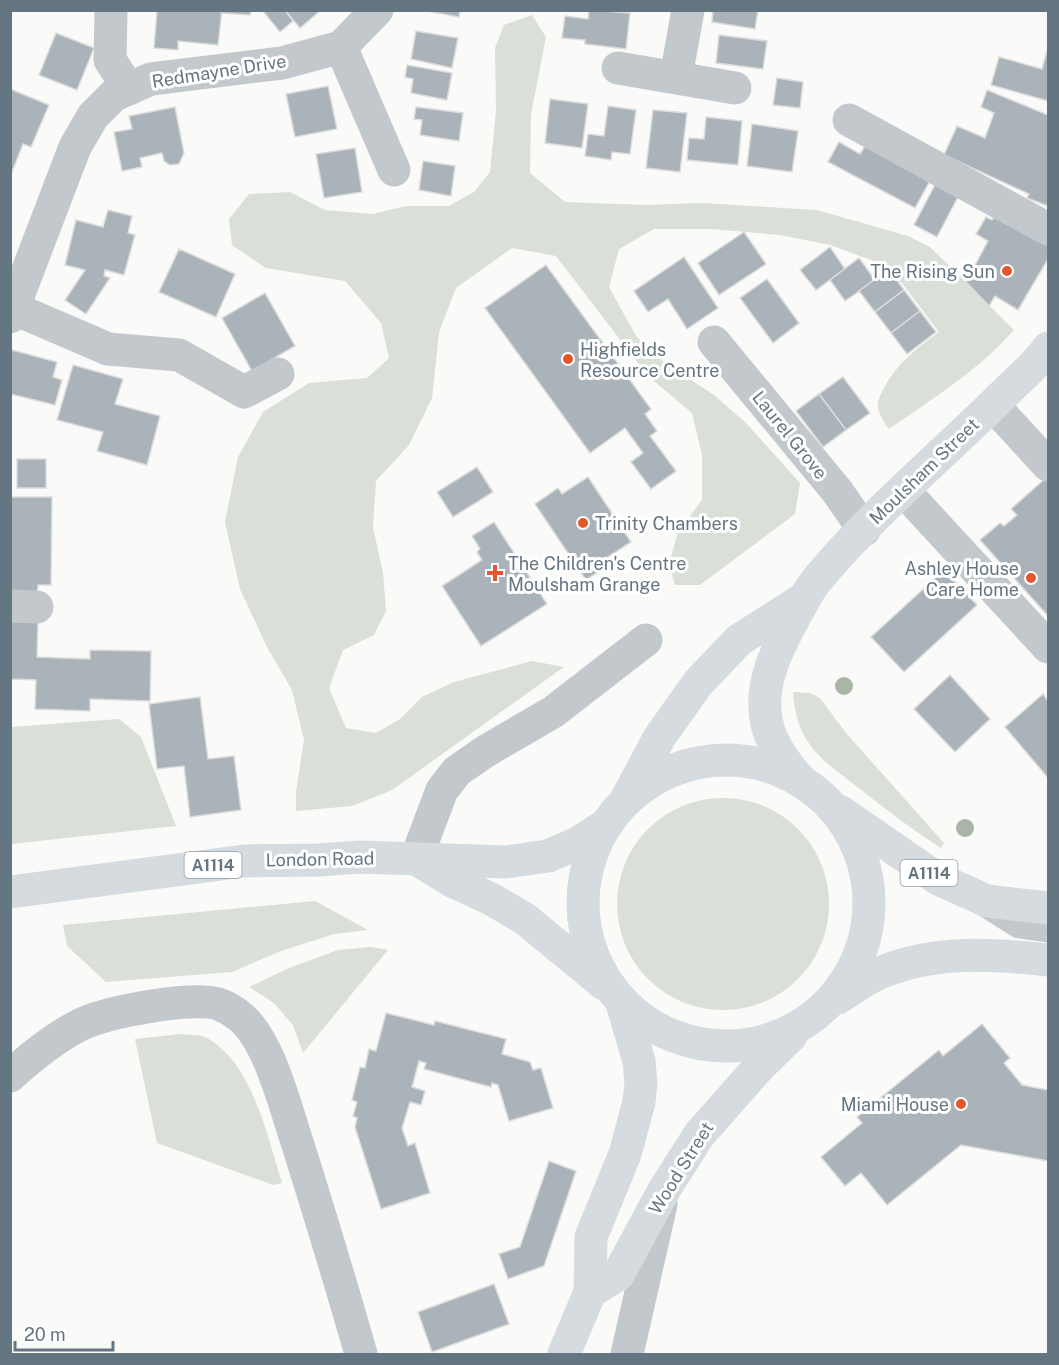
<svg xmlns="http://www.w3.org/2000/svg" width="1059" height="1365" font-family="'Public Sans',sans-serif">
  <style>
    .green { fill: #dadfd7 }
    .building { fill: #aab3b9; stroke: #dcdcda; stroke-width: 1.5 }
    .lines { fill: none; stroke-linecap: round; stroke-linejoin: round }
    .minor { stroke: #c3c8cc; stroke-width: 33 }
    .major { stroke: #d6dbdf; stroke-width: 33 }
    .tree { fill: #aab4a7 }
    .poi-dot { fill: #e4572e; stroke: #fff; stroke-width: 2 }
    .labels { text-anchor: middle; dominant-baseline: central; stroke-width: 6; stroke-linejoin: round; paint-order: stroke }
    .shield { fill: #fff; stroke: #939fa8; stroke-width: 1.5 }
    .shield-label { font-size: 16px; font-weight: bold; fill: #657683 }
    .street-label { font-size: 18px; fill: #657683; stroke: #fff }
    .poi-label { font-size: 18px; fill: #657683; stroke: #fff; text-anchor: end }
  </style>
  <rect width="100%" height="100%" fill="#fafaf8"/>
  <g class="green">
    <path d="M532,15L546,37L531,114L530,173L565,202L646,205L702,203L817,210L908,236L930,247L1014,330C979,370 932,399 889,429C884,422 880,416 878,408C877,401 880,395 883,390C896,364 916,349 939,332L890,267L830,245L780,235L711,229H654L619,249L609,287L636,336L666,364L714,395L746,423L800,483L795,514L700,585H675L669,564L678,532L702,500V455L692,413L648,376L556,256L512,248L456,288L439,332L432,398L409,445L376,481L373,527L383,573L386,611L374,635L343,650L329,688L346,728L376,733L400,719L422,697L454,682L532,661L564,667L392,790L352,806L296,811V791L304,740L292,690L267,647L240,589L225,522L238,457L263,412L309,383L367,378L389,358L381,323L345,281L266,268L232,245L229,219L249,194L290,192L325,210L373,214L406,206H449L474,192L490,172L496,111L495,48L504,25Z"/>
    <path d="M793,692L810,693L820,698L846,733L944,843L941,848C911,829 883,807 855,785C837,771 816,757 805,737C797,723 794,708 793,692Z"/>
    <path d="M119,719L141,737L176,826L11,844V727Z"/>
    <circle cx="723" cy="904" r="106"/>
    <path d="M315,901L368,930L334,934L281,951L232,972L106,982L67,946L63,925Z"/>
    <path d="M371,947L388,950L303,1053L293,1025L274,1003L249,987L289,968L338,950Z"/>
    <path d="M180,1034C188,1035 200,1034 207,1038C253,1064 267,1136 282,1183L273,1185L157,1143L135,1039Z"/>
  </g>
  <g class="building">
    <path d="M157,10H222L218,45L178,41V50L154,48Z"/>
    <path d="M222,10H251L250,15L221,13Z"/>
    <path d="M262,10H285L293,21L280,32Z"/>
    <path d="M285,10H321L300,28Z"/>
    <path d="M422,10H460L459,17Z"/>
    <path d="M589,10L630,13L626,49L585,44V40L562,38L565,16L588,19Z"/>
    <path d="M713,10H758L755,29L712,22Z"/>
    <path d="M416,31L458,38L452,68L411,59Z"/>
    <path d="M56,33L94,48L77,90L39,75Z"/>
    <path d="M719,35L767,41L763,69L716,63Z"/>
    <path d="M1048,47V101L991,85L999,57L1042,69Z"/>
    <path d="M407,65L452,73L447,100L411,93L413,79L405,77Z"/>
    <path d="M777,78L803,82L800,108L773,105Z"/>
    <path d="M328,86L337,129L295,137L286,94Z"/>
    <path d="M10,89L49,105L31,147L23,144L10,177Z"/>
    <path d="M987,90L1048,115V206L1027,198L1029,194L944,155L957,126L985,138L994,113L981,107Z"/>
    <path d="M550,99L588,104L582,148L545,143Z"/>
    <path d="M608,106L636,110L630,154L612,152L611,160L585,156L588,134L604,136Z"/>
    <path d="M175,107L184,153L179,164L170,165L164,161L162,153L140,158L142,167L122,171L114,132L132,129L129,116Z"/>
    <path d="M416,107L463,113L459,141L420,135L422,120L414,119Z"/>
    <path d="M653,110L687,113L680,172L646,168Z"/>
    <path d="M706,117L742,121L738,165L687,160L689,138L704,139Z"/>
    <path d="M752,124L798,131L792,172L747,166Z"/>
    <path d="M839,142L860,154L867,143L932,177L915,208L828,162Z"/>
    <path d="M355,148L362,192L324,198L316,154Z"/>
    <path d="M423,161L455,166L451,196L419,190Z"/>
    <path d="M937,181L960,193L937,237L914,225Z"/>
    <path d="M108,210L132,216L128,233L135,235L124,275L105,270L104,276L110,278L86,314L65,300L85,270L65,265L76,220L103,227Z"/>
    <path d="M997,213L1048,243V259L1018,310L995,296L989,306L966,282L988,241L976,234L986,217L992,220Z"/>
    <path d="M744,232L766,264L719,295L698,263Z"/>
    <path d="M830,247L845,269L816,290L800,270Z"/>
    <path d="M179,249L235,274L216,317L159,292Z"/>
    <path d="M684,257L718,308L687,329L668,299L648,312L634,291Z"/>
    <path d="M859,258L875,280L845,301L830,280Z"/>
    <path d="M546,265L651,409L645,414L657,431L650,436L676,471L651,489L631,462L643,453L625,428L590,453L485,308Z"/>
    <path d="M889,269L904,290L875,312L859,291Z"/>
    <path d="M767,279L799,323L773,343L740,298Z"/>
    <path d="M904,290L920,311L891,333L875,312Z"/>
    <path d="M265,293L295,346L252,371L222,318Z"/>
    <path d="M920,311L936,332L907,354L891,333Z"/>
    <path d="M12,350L57,362L53,377L62,380L55,405L10,394V358Z"/>
    <path d="M73,365L123,379L115,404L160,416L147,465L97,451L103,432L57,420Z"/>
    <path d="M843,377L870,413L846,430L819,394Z"/>
    <path d="M819,394L846,430L823,447L796,411Z"/>
    <rect x="17" y="459" width="29" height="29"/>
    <path d="M477,467L493,492L453,517L437,492Z"/>
    <path d="M588,477L631,542L605,559L609,565L586,580L535,504L558,488L562,494Z"/>
    <path d="M1047,477L1048,479V616L980,540L1000,523L1004,526L1017,515L1011,509Z"/>
    <path d="M10,497H52L51,585H38L37,595H10Z"/>
    <path d="M494,522L547,604L481,646L442,586L482,560L477,552L480,549L472,536Z"/>
    <path d="M944,570L977,605L904,672L871,637Z"/>
    <path d="M10,619L38,620L37,657L90,659V650L151,651L150,701L90,699V711L35,709L36,680L10,679Z"/>
    <path d="M950,675L990,719L955,752L914,709Z"/>
    <path d="M1043,694L1048,701V778L1005,727Z"/>
    <path d="M200,697L208,759L234,756L241,810L190,817L184,766L157,769L149,704Z"/>
    <path d="M386,1013L434,1025L435,1021L506,1039L502,1054L530,1062L533,1070L541,1068L553,1108L509,1121L498,1085L492,1083L491,1087L424,1069L426,1063L419,1061L412,1087L425,1091L421,1105L410,1102L402,1128L408,1146L415,1143L430,1193L381,1209L355,1127L357,1118L353,1116L357,1102L352,1100L360,1067L365,1068L369,1049L376,1051Z"/>
    <path d="M982,1024L1010,1058L1004,1063L1022,1085L1048,1090V1161L961,1145L887,1205L861,1173L845,1186L821,1157L862,1123L857,1117L939,1050L943,1056Z"/>
    <path d="M549,1161L576,1171L544,1266L508,1279L499,1254L520,1247Z"/>
    <path d="M494,1284L509,1324L432,1352L418,1312Z"/>
  </g>
  <g class="lines">
    <g class="minor">
      <path d="M111,10L110,60L129,89"/>
      <path d="M341,47L394,170"/>
      <path d="M618,68L735,88"/>
      <path d="M676,77L688,10"/>
      <path d="M849,120L1048,229"/>
      <path d="M15,309L108,349L179,355L244,392L278,374"/>
      <path d="M10,317L75,147L93,116L114,95L151,79L282,63L341,47L377,10"/>
      <path d="M714,342L837,491L864,530"/>
      <path d="M993,405L1048,465"/>
      <path d="M904,491L1048,647"/>
      <path d="M10,606L37,607"/>
      <path d="M416,859L442,790L457,771L486,751L553,712L646,640"/>
      <path d="M987,901L1020,922L1048,926"/>
      <path d="M10,1076C32,1056 54,1038 80,1025C106,1012 191,996 218,1004C224,1006 233,1011 238,1015C269,1037 286,1110 298,1145C320,1215 341,1284 361,1354"/>
      <path d="M627,1354L661,1204"/>
    </g>
    <g class="major">
      <circle cx="726" cy="903" r="143"/>
      <path d="M802,782C787,765 772,746 767,724C758,685 777,649 795,616C802,604 808,591 816,581C873,512 944,454 1007,391C1021,377 1037,364 1048,348"/>
      <path d="M627,798L659,738L698,683L739,640L802,600"/>
      <path d="M841,812L938,879L987,901L1048,908"/>
      <path d="M421,862L452,881L491,899L525,919L604,984"/>
      <path d="M10,892L244,861L319,860L360,857L506,862L548,856L578,843L607,824"/>
      <path d="M838,998C852,989 867,978 882,972C936,950 992,954 1048,960"/>
      <path d="M590,1292L618,1275L664,1190L699,1135L759,1067L791,1036"/>
      <path d="M564,1354L590,1292L591,1237L625,1154L639,1102L641,1083L639,1061L621,1000"/>
    </g>
  </g>
  <g class="tree">
    <circle cx="844" cy="686" r="9"/>
    <circle cx="965" cy="828" r="9"/>
  </g>
  <g class="poi-dot">
    <circle cx="1007" cy="271" r="6"/>
    <circle cx="568" cy="359" r="6"/>
    <circle cx="583" cy="523" r="6"/>
    <path d="M492 564h6v6h6v6h-6v6h-6v-6h-6v-6h6z"/>
    <circle cx="1031" cy="578" r="6"/>
    <circle cx="961" cy="1104" r="6"/>
  </g>
  <g class="labels">
    <g class="shield">
      <rect x="184.5" y="852" width="57" height="26" rx="4.5"/>
      <rect x="900.5" y="860" width="57" height="26" rx="4.5"/>
    </g>
    <g class="shield-label">
      <text x="213" y="865">A1114</text>
      <text x="929" y="873">A1114</text>
    </g>
    <g class="street-label">
      <text transform="translate(219 71) rotate(-9)">Redmayne Drive</text>
      <text transform="translate(790 435) rotate(51)">Laurel Grove</text>
      <text transform="translate(924 471) rotate(-44)">Moulsham Street</text>
      <text transform="translate(320 859) rotate(-1)">London Road</text>
      <text transform="translate(681 1168) rotate(-58)">Wood Street</text>
    </g>
    <g class="poi-label">
      <text x="995" y="271">The Rising Sun</text>
      <text x="580" y="349" text-anchor="start">Highfields<tspan x="580" dy="21">Resource Centre</tspan></text>
      <text x="595" y="523" text-anchor="start">Trinity Chambers</text>
      <text x="508" y="563" text-anchor="start">The Children's Centre<tspan x="508" dy="21">Moulsham Grange</tspan></text>
      <text x="1019" y="568">Ashley House<tspan x="1019" dy="21">Care Home</tspan></text>
      <text x="949" y="1104">Miami House</text>
    </g>
  </g>
  <rect width="1059" height="1365" fill="none" stroke="#657683" stroke-width="24"/>
  <path d="M15 1341v9h98v-9" fill="none" stroke="#657683" stroke-width="3"/>
  <text x="24" y="1341" font-size="18" fill="#657683" stroke="#ffffff" stroke-width="4.5" paint-order="stroke">20 m</text>
</svg>
